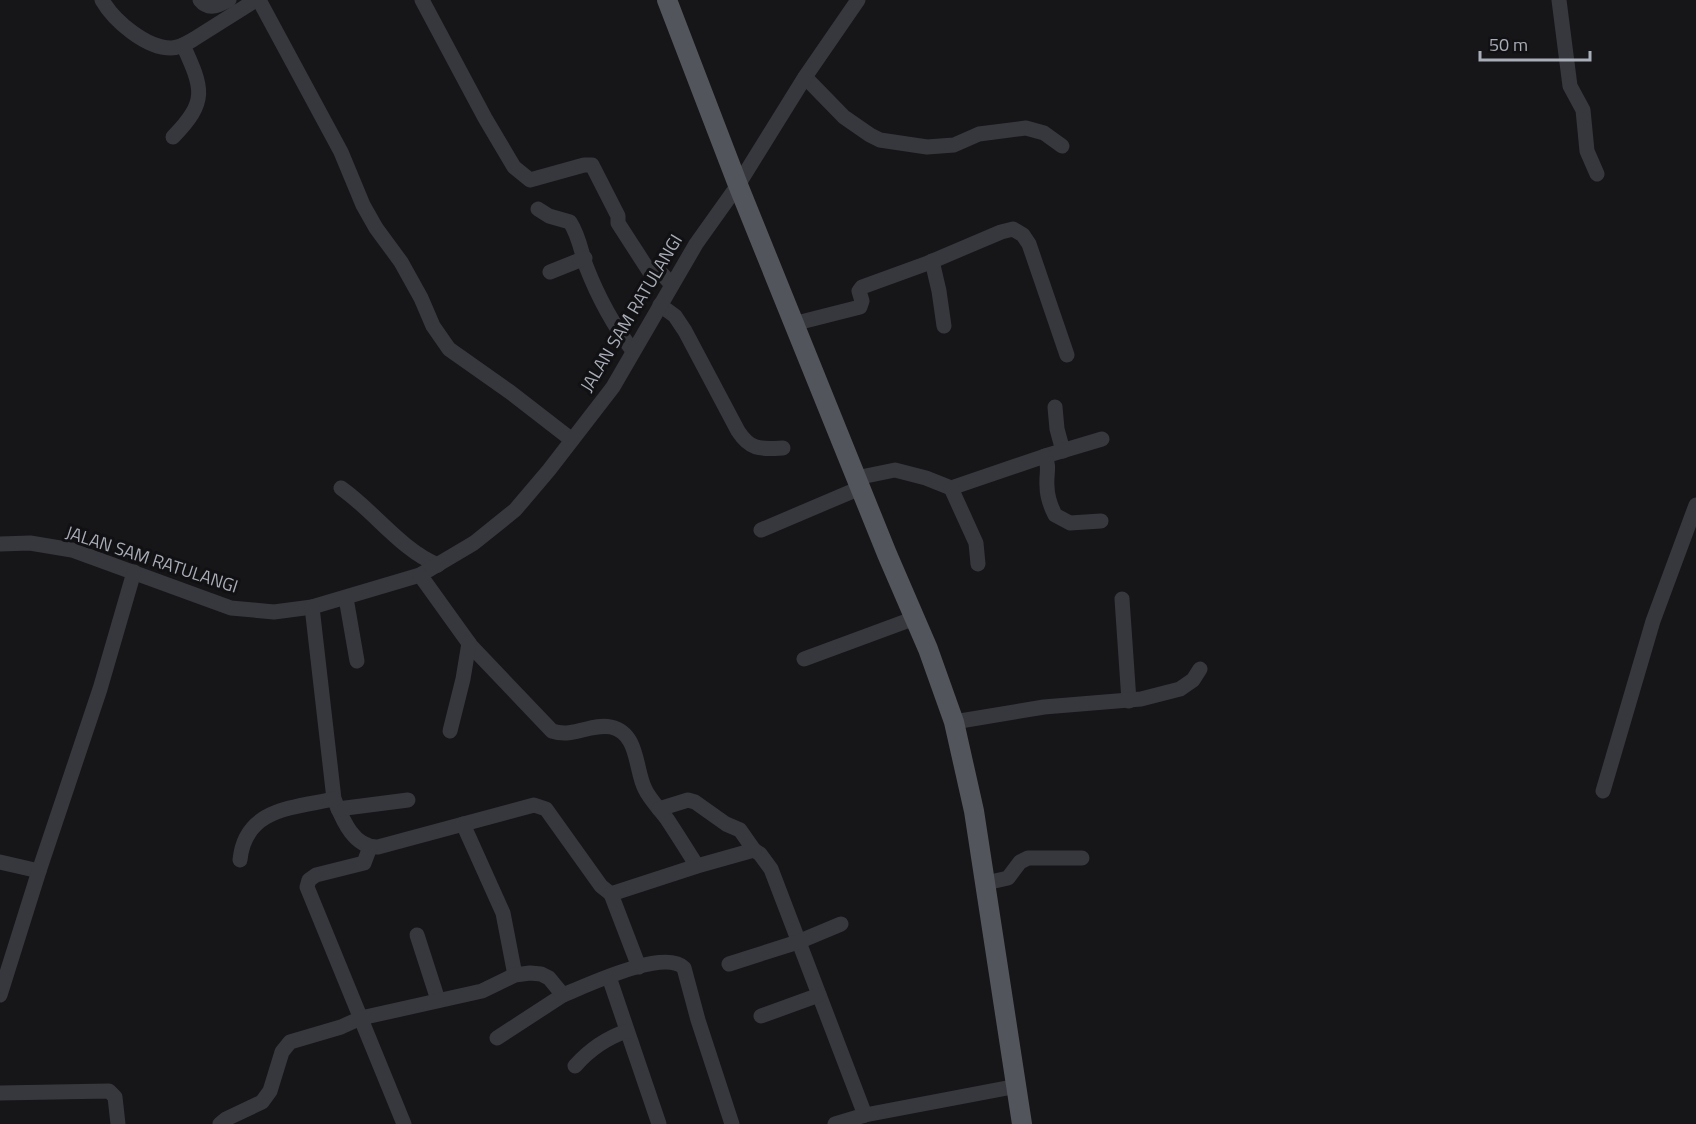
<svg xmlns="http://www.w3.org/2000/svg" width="1696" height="1124" font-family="'Titillium Web',sans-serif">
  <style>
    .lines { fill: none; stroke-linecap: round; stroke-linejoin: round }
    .minor { stroke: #37383d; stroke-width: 15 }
    .major { stroke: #53555c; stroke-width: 20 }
    .labels { text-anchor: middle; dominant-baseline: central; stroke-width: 6; stroke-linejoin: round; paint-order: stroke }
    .street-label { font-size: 18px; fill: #a8adb8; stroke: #111113 }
  </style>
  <rect width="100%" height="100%" fill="#161618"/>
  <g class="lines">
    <g class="minor">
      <path d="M102,0C114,21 146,48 171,48C180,48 187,43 194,39L256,0"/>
      <path d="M200,0C209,11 219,5 229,0"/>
      <path d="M259,0L341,152L363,205L376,228L401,262L421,298L433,326L449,349L510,392L572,440"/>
      <path d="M422,0L485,118L514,167L530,180L584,165H592L618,216V223L649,271L653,275H663L672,285"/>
      <path d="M1559,0L1570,86L1583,110L1587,151L1597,174"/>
      <path d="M805,77L844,117L870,135L880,140L927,147L954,145L979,134L1026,128L1044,133L1062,146"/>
      <path d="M173,137C208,101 203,89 183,45"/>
      <path d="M538,209L549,216L570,222C579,236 581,251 586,266C598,297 613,325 633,351"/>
      <path d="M932,261L939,291L944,326"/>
      <path d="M550,272L585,258"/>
      <path d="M660,305L675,316L685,331L738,431C751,451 761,449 783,448"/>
      <path d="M793,324L860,307L862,301L859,291L862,287L928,263L1001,232L1013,229L1023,235L1029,244L1067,355"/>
      <path d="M1055,407L1057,429L1063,451"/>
      <path d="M1045,456L1102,439"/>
      <path d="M856,478L895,470L926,478L951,488L1045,456C1050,467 1046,474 1047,486C1047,496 1050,505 1055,515L1070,523L1101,521"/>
      <path d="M341,488C375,512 400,549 438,565"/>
      <path d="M951,488L976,543L978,564"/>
      <path d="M761,530L860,488"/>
      <path d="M0,544L30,543L72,550L231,608L274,612L312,607L420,575L474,543L515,510L549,470L613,387L696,244L738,185L805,77L858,0"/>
      <path d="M420,575L471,646L552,731C574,738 591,723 611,727C639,733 635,770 645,789C650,800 660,809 667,819C677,834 687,850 697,866"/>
      <path d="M346,598L357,661"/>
      <path d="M1122,599L1129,701"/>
      <path d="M312,607L334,799C342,818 353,848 378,847L534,805L546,809L601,886L611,894L697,866L754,850L760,854L771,869L865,1115"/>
      <path d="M804,659L915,618"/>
      <path d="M954,722L1044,707L1141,699L1180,689L1193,680L1200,669"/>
      <path d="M450,731L463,679L469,643"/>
      <path d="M1603,791L1653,621L1696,505"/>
      <path d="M338,809L408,800"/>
      <path d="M659,809L688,800L695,802L726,824L740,830L754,850"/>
      <path d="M463,824L503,913L515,975"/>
      <path d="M370,847L364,863L316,875L309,880L307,887L404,1124"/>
      <path d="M240,860C245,808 293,808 334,799"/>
      <path d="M0,862L39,871"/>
      <path d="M986,883L1008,878L1020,862L1028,858H1082"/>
      <path d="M611,894L639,967"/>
      <path d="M417,935L438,1000"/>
      <path d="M729,964L798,942L841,924"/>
      <path d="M609,977L659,1124"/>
      <path d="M0,995L39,871L100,689L134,572"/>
      <path d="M761,1016L819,995"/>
      <path d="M497,1038L563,995"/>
      <path d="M575,1066C590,1049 606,1038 627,1031"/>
      <path d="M0,1093L109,1091L115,1097L118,1124"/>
      <path d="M220,1124L226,1119L262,1102L270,1091L282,1052L290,1042L341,1027L361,1018L482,991L515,975L530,973L541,974L549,978L563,995C586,986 664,948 684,968L698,1020L732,1124"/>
      <path d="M835,1124L865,1115L1017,1086"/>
    </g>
    <path class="major" d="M667,0L738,185L887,554L928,649L954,722L974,811L1022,1124"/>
  </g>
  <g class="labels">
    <g class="street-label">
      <text transform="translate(631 313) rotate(-59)">JALAN SAM RATULANGI</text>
      <text transform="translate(152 559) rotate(18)">JALAN SAM RATULANGI</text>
    </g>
  </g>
  <path d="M1480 51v9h110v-9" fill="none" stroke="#a8adb8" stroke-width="3"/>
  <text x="1489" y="51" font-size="18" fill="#a8adb8" stroke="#111113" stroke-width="4.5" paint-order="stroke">50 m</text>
</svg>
